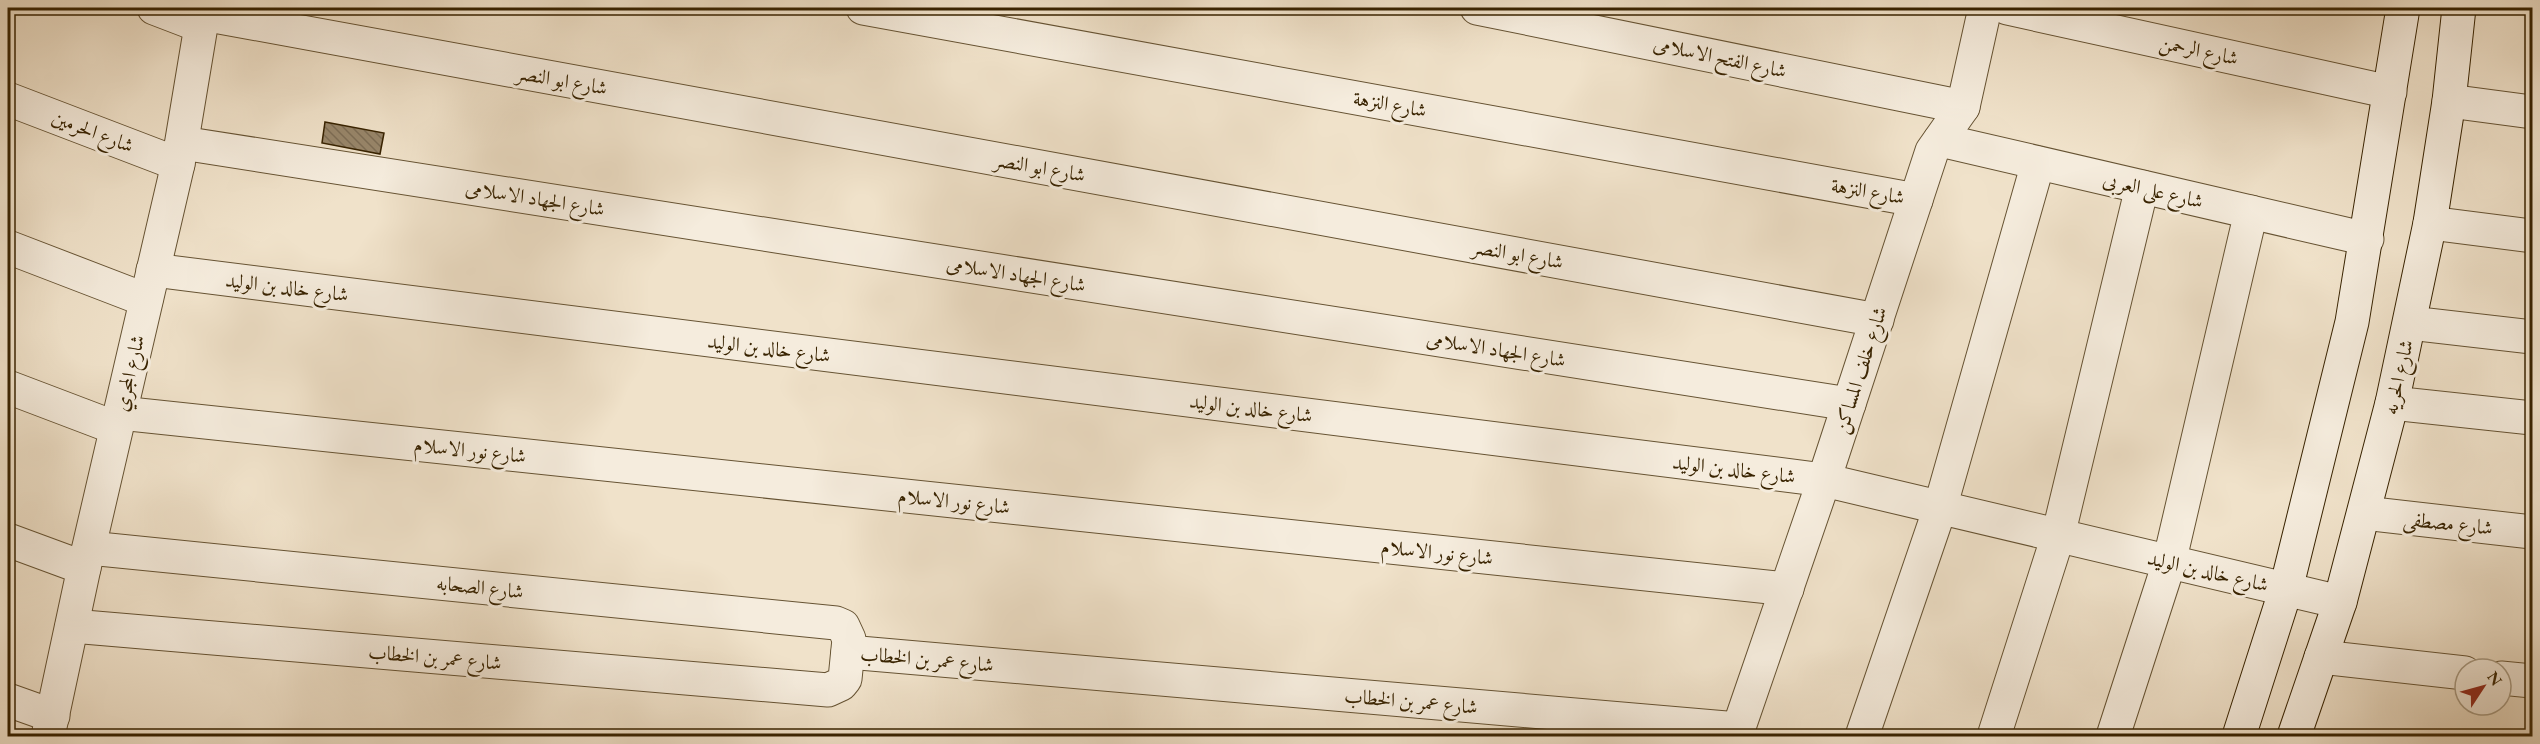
<svg xmlns="http://www.w3.org/2000/svg" width="2540" height="744" font-family="'EB Garamond',Amiri,serif">
  <style>
    .building { fill: url(#building-back-hatch); stroke: #382301; stroke-width: 1.5 }
    .lines { fill: none; stroke-linecap: round; stroke-linejoin: round }
    .street-casing { stroke: #665333; stroke-width: 35 }
    .secondary-casing { stroke: #382301; stroke-width: 35 }
    .street { stroke: #f5ecdd; stroke-width: 33 }
    .secondary { stroke: #f5ecdd; stroke-width: 33 }
    .labels { text-anchor: middle; dominant-baseline: central; stroke-width: 6; stroke-linejoin: round; paint-order: stroke }
    .street-label { font-size: 20px; fill: #382301; stroke: #f5ecdd }
  </style>
  <defs>
    <pattern id="building-back-hatch" width="6" height="6" patternUnits="userSpaceOnUse" patternTransform="scale(1.5)"><rect width="6" height="6" fill="#98866a"/><path d="M-1 5l2 2M0 0l6 6M5-1l2 2" fill="none" stroke="#7d6d55"/></pattern>
  </defs>
  <rect width="100%" height="100%" fill="#f0e2ca"/>
  <filter id="stains"><feTurbulence type="fractalNoise" baseFrequency=".00333" numOctaves="4"/><feColorMatrix values="0 0 0 0 .2 0 0 0 0 .09 0 0 0 0 .02 0 0 0 .5 -.17"/></filter>
  <radialGradient id="worn" r=".72"><stop offset=".6" stop-color="#630" stop-opacity="0"/><stop offset="1" stop-color="#630" stop-opacity=".3"/></radialGradient>
  <path class="building" d="M325,122L384,133L380,154L322,143Z"/>
  <g class="lines">
    <g class="street-casing">
      <g id="street">
        <path d="M154,8L201,26"/>
        <path d="M863,8L1916,200"/>
        <path d="M1477,8L1963,107"/>
        <path d="M2007,8L2390,92"/>
        <path d="M203,14L1877,320"/>
        <path d="M8,99L178,164"/>
        <path d="M2449,101L2532,112"/>
        <path d="M1940,140L2367,239"/>
        <path d="M182,143L1849,404"/>
        <path d="M2430,223L2532,236"/>
        <path d="M8,247L146,300"/>
        <path d="M153,270L1824,480L2340,602"/>
        <path d="M2410,323L2532,337"/>
        <path d="M8,387L116,428"/>
        <path d="M2392,403L2532,418"/>
        <path d="M120,413L1787,589"/>
        <path d="M2364,513L2532,532"/>
        <path d="M8,540L84,568"/>
        <path d="M72,626L828,690L841,684L845,679L849,639L843,626L836,623L89,548"/>
        <path d="M848,652L1738,729"/>
        <path d="M2321,657L2465,673"/>
        <path d="M2501,678L2532,681"/>
        <path d="M8,700L53,716"/>
        <path d="M48,736L84,568L178,164L204,8"/>
        <path d="M1736,736L1824,480L1932,151L1963,107L1985,8"/>
        <path d="M1862,736L1940,508L2038,163"/>
        <path d="M1994,736L2058,536L2142,187"/>
        <path d="M2113,736L2169,563L2251,212"/>
      </g>
    </g>
    <g class="secondary-casing">
      <g id="secondary">
        <path d="M2239,736L2286,589L2352,322L2403,8"/>
        <path d="M2294,736L2340,602L2392,403L2430,223L2449,101L2459,8"/>
      </g>
    </g>
    <use href="#street" class="street"/>
    <use href="#secondary" class="secondary"/>
  </g>
  <g class="labels">
    <g class="street-label">
      <text transform="translate(2199 50) rotate(12)">شارع الرحمن</text>
      <text transform="translate(1720 57) rotate(12)">شارع الفتح الاسلامى</text>
      <text transform="translate(562 80) rotate(10)">شارع ابو النصر</text>
      <text transform="translate(1390 104) rotate(10)">شارع النزهة</text>
      <text transform="translate(93 131) rotate(21)">شارع الحرمين</text>
      <text transform="translate(1040 167) rotate(10)">شارع ابو النصر</text>
      <text transform="translate(2153 190) rotate(13)">شارع على العربى</text>
      <text transform="translate(1868 191) rotate(10)">شارع النزهة</text>
      <text transform="translate(535 198) rotate(9)">شارع الجهاد الاسلامى</text>
      <text transform="translate(1518 254) rotate(10)">شارع ابو النصر</text>
      <text transform="translate(1016 274) rotate(9)">شارع الجهاد الاسلامى</text>
      <text transform="translate(287 287) rotate(7)">شارع خالد بن الوليد</text>
      <text transform="translate(769 348) rotate(7)">شارع خالد بن الوليد</text>
      <text transform="translate(1496 349) rotate(9)">شارع الجهاد الاسلامى</text>
      <text transform="translate(1860 370) rotate(-72)">شارع خلف المساكن</text>
      <text transform="translate(129 373) rotate(-77)">شارع المجري</text>
      <text transform="translate(2398 377) rotate(-77)">شارع الحريه</text>
      <text transform="translate(1251 408) rotate(7)">شارع خالد بن الوليد</text>
      <text transform="translate(470 450) rotate(6)">شارع نور الاسلام</text>
      <text transform="translate(1734 469) rotate(7)">شارع خالد بن الوليد</text>
      <text transform="translate(954 501) rotate(6)">شارع نور الاسلام</text>
      <text transform="translate(2448 523) rotate(6)">شارع مصطفى</text>
      <text transform="translate(1437 552) rotate(6)">شارع نور الاسلام</text>
      <text transform="translate(2208 571) rotate(13)">شارع خالد بن الوليد</text>
      <text transform="translate(480 587) rotate(6)">شارع الصحابه</text>
      <text transform="translate(435 657) rotate(5)">شارع عمر بن الخطاب</text>
      <text transform="translate(927 659) rotate(5)">شارع عمر بن الخطاب</text>
      <text transform="translate(1411 701) rotate(5)">شارع عمر بن الخطاب</text>
    </g>
  </g>
  <rect width="2540" height="744" fill="none" stroke="#f0e2ca" stroke-width="30"/>
  <rect x="9" y="9" width="2522" height="726" fill="none" stroke="#382301" stroke-width="3"/>
  <rect x="15" y="15" width="2510" height="714" fill="none" stroke="#382301" stroke-width="1.5"/>
  <g transform="translate(2483 687) rotate(54)"><circle r="28" fill="#f5ecdd" stroke="#a99c85" stroke-width="1.5"/>
  <path d="M0-4.5L10 22L0 15L-10 22Z" fill="#8f2418"/>
  <text y="-9" font-size="16" font-weight="bold" text-anchor="middle" fill="#382301">N</text>
  </g>
  <rect width="100%" height="100%" filter="url(#stains)"/>
  <rect width="100%" height="100%" fill="url(#worn)"/>
</svg>
